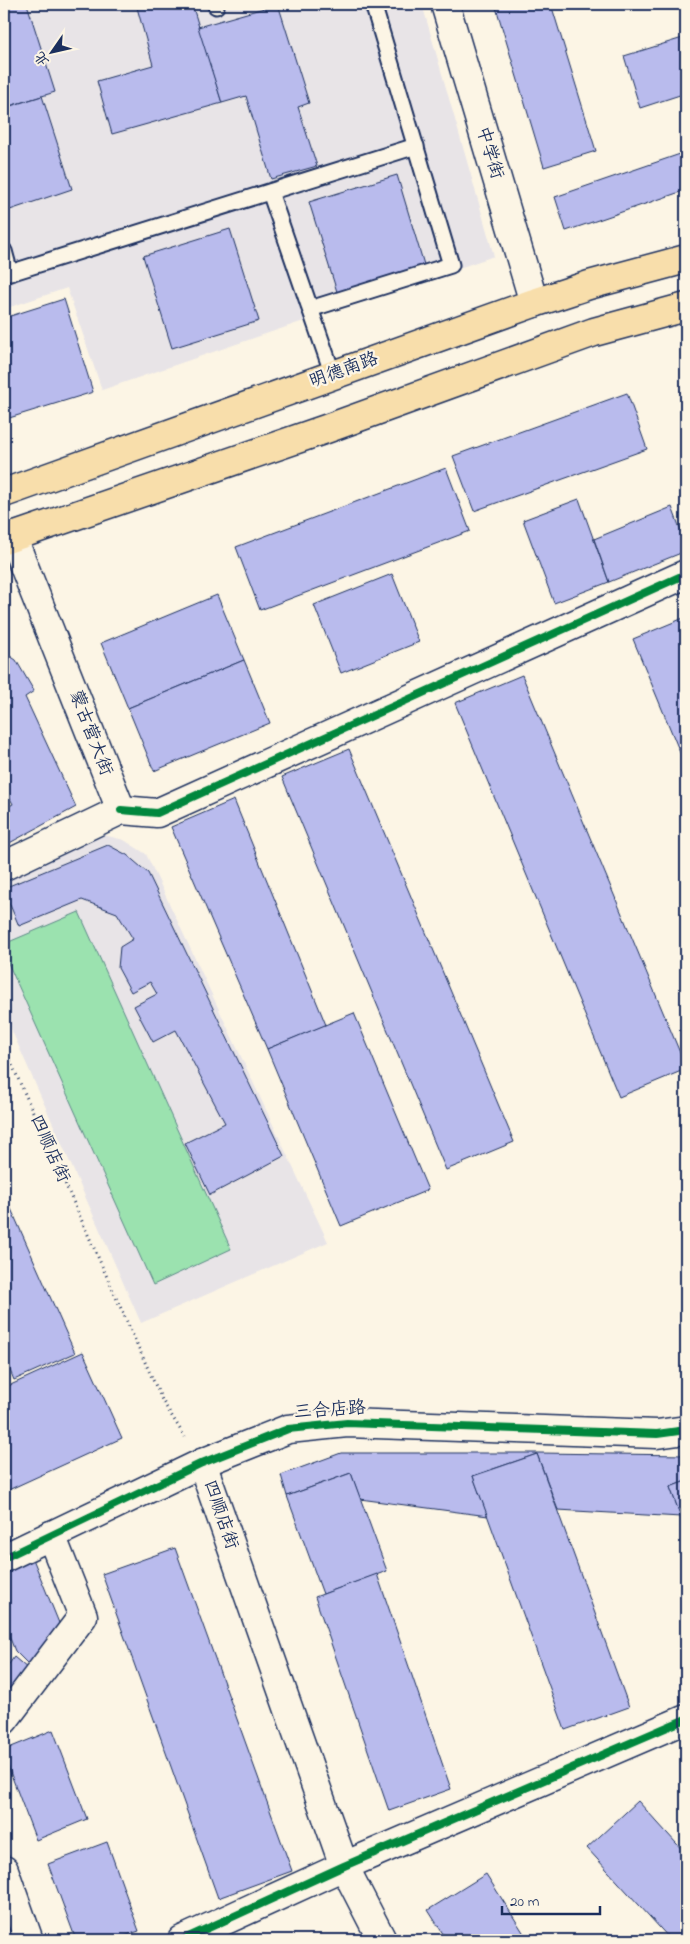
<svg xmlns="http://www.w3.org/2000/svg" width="690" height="1944" font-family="'Indie Flower','LXGW WenKai TC',sans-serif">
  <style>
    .built { fill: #e8e4e7 }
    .green { fill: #9be2af; stroke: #5b8886 }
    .building { fill: #b9bbed; stroke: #1b2f5e }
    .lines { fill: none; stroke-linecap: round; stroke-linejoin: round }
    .lane-casing { stroke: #1b2f5e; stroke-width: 19 }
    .street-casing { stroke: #1b2f5e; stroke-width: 31 }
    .secondary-casing { stroke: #1b2f5e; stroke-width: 31 }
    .primary-casing { stroke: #1b2f5e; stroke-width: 31 }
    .path { stroke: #1b2f5e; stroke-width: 3; stroke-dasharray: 1 4; stroke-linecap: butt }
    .lane { stroke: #fcf5e5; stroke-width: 15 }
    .street { stroke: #fcf5e5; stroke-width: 28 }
    .secondary { stroke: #fcf5e5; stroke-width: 28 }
    .primary { stroke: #f8deab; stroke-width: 28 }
    .cycleway-casing { stroke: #fcf5e5; stroke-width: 11 }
    .cycleway { stroke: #00873e; stroke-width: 8 }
    .labels { text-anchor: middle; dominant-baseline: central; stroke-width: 4.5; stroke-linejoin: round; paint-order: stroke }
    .street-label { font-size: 18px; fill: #1b2f5e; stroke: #fcf5e5 }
  </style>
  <rect width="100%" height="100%" fill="#fcf5e5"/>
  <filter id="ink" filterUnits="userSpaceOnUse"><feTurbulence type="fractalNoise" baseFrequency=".02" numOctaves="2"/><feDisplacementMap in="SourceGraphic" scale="10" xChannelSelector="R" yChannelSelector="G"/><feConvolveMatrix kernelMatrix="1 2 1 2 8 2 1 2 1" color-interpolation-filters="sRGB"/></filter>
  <g filter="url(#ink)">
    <g class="built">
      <path d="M4,4H422L494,256L102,390L67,288L4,309Z"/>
      <path d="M91,832L124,840L146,854L328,1242L141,1323L4,1013V871Z"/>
    </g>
    <path class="green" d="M79,912L231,1249L153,1285L4,954V944Z"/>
    <g class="building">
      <path d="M4,4H27L55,92L6,107L4,99Z"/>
      <path d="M136,4H192L222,103L112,134L97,81L153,65Z"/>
      <path d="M278,4L309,103L298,107L317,166L271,179L246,96L222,103L198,27Z"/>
      <path d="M495,4H551L596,151L544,167Z"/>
      <path d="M686,37V93L640,108L624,56Z"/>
      <path d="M42,96L72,189L7,211L4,202V108Z"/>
      <path d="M686,152V190L566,231L555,197Z"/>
      <path d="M397,175L425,268L338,295L309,202Z"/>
      <path d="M230,229L259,321L172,348L143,256Z"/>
      <path d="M64,299L93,392L6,419L4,412V318Z"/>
      <path d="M627,393L647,449L474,511L453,456Z"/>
      <path d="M446,468L470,531L260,610L236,547Z"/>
      <path d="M579,499L609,582L554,603L523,520Z"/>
      <path d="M672,507L686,545V551L609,582L594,539Z"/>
      <path d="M392,574L419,642L341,673L314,605Z"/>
      <path d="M217,595L244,660L128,708L101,643Z"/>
      <path d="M686,617V767L633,639Z"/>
      <path d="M7,654L16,660L34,691L25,697L76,807L4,846V809L13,804L4,787V655Z"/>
      <path d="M244,660L270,723L154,771L128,708Z"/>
      <path d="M522,675L686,1067V1069L619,1097L455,703Z"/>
      <path d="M349,749L514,1142L446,1170L282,777Z"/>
      <path d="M234,800L326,1025L267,1049L171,827Z"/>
      <path d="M108,845L127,855L148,873L284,1156L210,1195L185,1143L225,1123L176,1030L153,1042L134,1006L157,994L150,982L131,992L118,968L120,947L133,939L117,913L82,900L19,926L4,891V888Z"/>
      <path d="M354,1013L428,1190L341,1226L267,1049Z"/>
      <path d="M4,1193L75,1353L14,1380L4,1356Z"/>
      <path d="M83,1352L122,1438L4,1492V1388Z"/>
      <path d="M341,1453H538L686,1455V1481L670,1487L681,1517L558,1510L537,1454L473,1476L488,1516L360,1499L351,1473L287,1496L281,1475Z"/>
      <path d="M537,1454L629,1707L565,1730L473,1476Z"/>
      <path d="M351,1473L387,1571L323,1594L287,1496Z"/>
      <path d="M686,1481V1531L670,1487Z"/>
      <path d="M175,1548L292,1871L218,1898L102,1574Z"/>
      <path d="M33,1559L61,1628L28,1664L15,1651L4,1623V1571Z"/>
      <path d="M377,1574L451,1789L389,1811L315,1597Z"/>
      <path d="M4,1623L10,1639L4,1646Z"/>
      <path d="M14,1657L28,1669L4,1700V1671Z"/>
      <path d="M53,1730L87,1819L36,1840L4,1756V1750Z"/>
      <path d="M638,1801L686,1854V1940H671L587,1848Z"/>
      <path d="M107,1842L139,1931L113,1940H76L48,1864Z"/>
      <path d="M486,1874L528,1940H447L428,1910Z"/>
    </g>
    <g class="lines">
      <g class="lane-casing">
        <g id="lane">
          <path d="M215,4L216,6"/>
          <path d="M270,192L333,375"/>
          <path d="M4,251L10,273L416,146"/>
          <path d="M310,309L451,265L373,4"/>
        </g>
      </g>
      <g class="street-casing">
        <g id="street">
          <path d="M121,810L157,813L686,574"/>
          <path d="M4,866L121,810L12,536"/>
          <path d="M4,1720L83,1616L51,1535"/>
          <path d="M4,1870L28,1938"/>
          <path d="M182,1940L344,1866L686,1719"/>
        </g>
      </g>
      <g class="secondary-casing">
        <g id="secondary">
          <path d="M445,4L534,303"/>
          <path d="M202,1463L344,1866L382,1940"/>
          <path d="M4,1558L202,1463L288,1429L347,1423L657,1434L686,1430"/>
        </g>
      </g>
      <g class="primary-casing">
        <g id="primary">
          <path d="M4,493L534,303L589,285L686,259"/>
          <path d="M4,540L326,429L594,332L686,307"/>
        </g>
      </g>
      <path class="path" d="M4,1047L162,1400L185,1437"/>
      <use href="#lane" class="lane"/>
      <use href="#street" class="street"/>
      <use href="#secondary" class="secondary"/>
      <use href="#primary" class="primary"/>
      <g class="cycleway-casing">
        <g id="cycleway">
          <path d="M121,810L157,813L686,574"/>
          <path d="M4,1558L202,1463L288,1429L347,1423L657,1434L686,1430"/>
          <path d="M182,1940L344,1866L686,1719"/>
        </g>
      </g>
      <use href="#cycleway" class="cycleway"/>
    </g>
  </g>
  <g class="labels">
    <g class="street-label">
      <text transform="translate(489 153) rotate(73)">中学街</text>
      <text transform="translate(344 371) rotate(-20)">明德南路</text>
      <text transform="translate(90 733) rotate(69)">蒙古营大街</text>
      <text transform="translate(49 1149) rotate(66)">四顺店街</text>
      <text transform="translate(330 1411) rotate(-4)">三合店路</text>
      <text transform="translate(220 1515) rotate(71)">四顺店街</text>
    </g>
  </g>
  <rect width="690" height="1944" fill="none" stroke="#fcf5e5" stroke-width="20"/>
  <rect x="10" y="10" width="670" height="1924" fill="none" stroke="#1b2f5e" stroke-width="2" filter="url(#ink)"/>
  <g transform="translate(52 52) rotate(236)" stroke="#fcf5e5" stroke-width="4" paint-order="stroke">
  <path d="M0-4L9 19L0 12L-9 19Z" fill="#1b2f5e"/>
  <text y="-8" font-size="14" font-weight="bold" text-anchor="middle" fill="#1b2f5e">北</text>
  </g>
  <path d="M502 1906v8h98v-8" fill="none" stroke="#1b2f5e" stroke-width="2.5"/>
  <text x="510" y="1906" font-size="15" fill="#1b2f5e" stroke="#fcf5e5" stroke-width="4" paint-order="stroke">20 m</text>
</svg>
